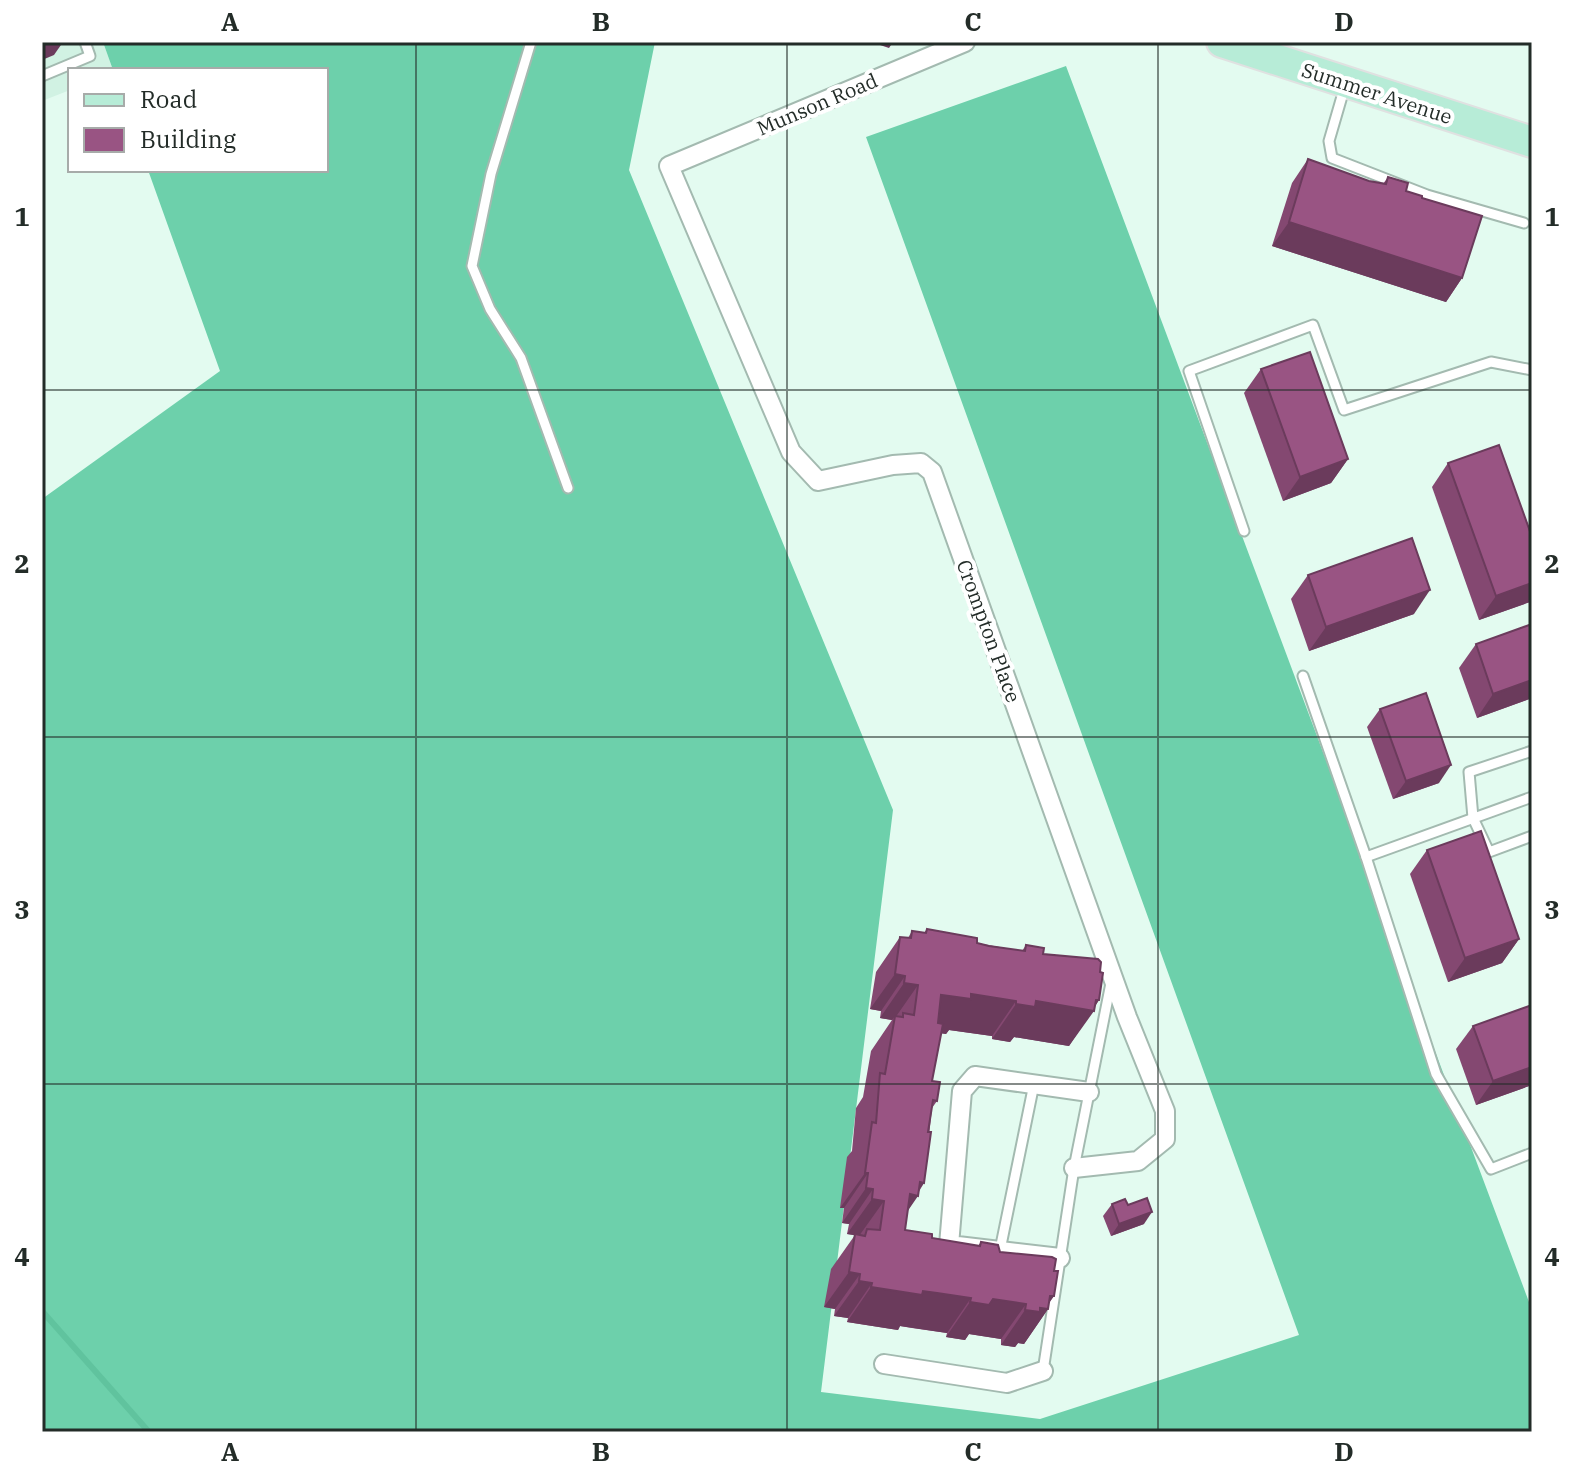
<svg xmlns="http://www.w3.org/2000/svg" width="1574" height="1474" font-family="'IBM Plex Serif',serif">
  <style>
    .built { fill: #d1f2e3 }
    .forest { fill: #6dd0ab }
    .lines { fill: none; stroke-linecap: round; stroke-linejoin: round }
    .stream { stroke: #60c39e; stroke-width: 6 }
    .lane-casing { stroke: #a3bab0; stroke-width: 13 }
    .street-casing { stroke: #a3bab0; stroke-width: 22 }
    .primary-casing { stroke: #e0e1e1; stroke-width: 34 }
    .lane { stroke: #fff; stroke-width: 9 }
    .street { stroke: #fff; stroke-width: 18 }
    .primary { stroke: #b7ecd7; stroke-width: 30 }
    .wall { fill: #844871 }
    .shaded-wall { fill: #6b3b5c }
    .building { fill: #995483; stroke: #6b3b5c; stroke-width: 2 }
    .grid { fill: none; stroke: #232c28; stroke-width: 2; stroke-opacity: 0.55 }
    .labels { text-anchor: middle; dominant-baseline: central; stroke-width: 8; stroke-linejoin: round; paint-order: stroke }
    .street-label { font-size: 20px; fill: #232c28; stroke: #fff }
    .neatline { fill: none; stroke: #232c28; stroke-width: 3 }
    .grid-label { font-size: 26px; text-anchor: middle; font-weight: bold; fill: #232c28 }
  </style>
  <rect width="100%" height="100%" fill="#e3fbf0"/>
  <path class="built" d="M42,42H103L113,70H70V90L42,101Z"/>
  <path class="forest" d="M103,42H655L629,170L893,810L821,1392L1040,1419L1299,1335L866,137L1066,66L1532,1310V1432H42V499L220,371L148,170H326V70H113Z"/>
  <g class="lines">
    <path class="stream" d="M42,1311L149,1432"/>
    <g class="lane-casing">
      <g id="lane">
        <path d="M531,42L491,174L472,266L490,309L521,358L568,488"/>
        <path d="M42,76L90,56L85,42"/>
        <path d="M1345,86L1329,141L1332,158L1427,195L1524,223"/>
        <path d="M1244,531L1189,371L1313,325L1344,410L1491,362L1532,370"/>
        <path d="M1303,676L1366,857L1532,797"/>
        <path d="M1532,751L1469,772L1473,818L1489,852L1532,836"/>
        <path d="M1366,857L1436,1074L1491,1169L1532,1153"/>
        <path d="M1000,1250L1034,1084"/>
        <path d="M1043,1371L1074,1168L1111,983"/>
      </g>
    </g>
    <g class="street-casing">
      <g id="street">
        <path d="M965,42L669,166L791,452L818,481L893,465L921,463L932,472L1127,1017L1165,1111V1139L1138,1161L1074,1168"/>
        <path d="M1060,1258L949,1245L962,1091L975,1076L1089,1092"/>
        <path d="M884,1364L1007,1383L1043,1371"/>
      </g>
    </g>
    <g class="primary-casing">
      <path id="primary" d="M1222,42L1532,142"/>
    </g>
    <use href="#lane" class="lane"/>
    <use href="#street" class="street"/>
    <use href="#primary" class="primary"/>
  </g>
  <g class="wall">
    <path d="M1308,159L1369,181L1383,184L1388,177L1406,191L1422,198L1462,278L1446,302L1272,246L1292,183Z"/>
    <path d="M1261,369L1348,459L1331,483L1283,501L1244,393Z"/>
    <path d="M1448,463L1530,602L1479,620L1432,487Z"/>
    <path d="M1308,575L1414,614L1309,651L1291,599Z"/>
    <path d="M1476,644L1532,698L1477,718L1459,668Z"/>
    <path d="M1380,709L1439,783L1393,799L1367,727Z"/>
    <path d="M1427,850L1519,939L1502,963L1448,982L1410,874Z"/>
    <path d="M927,929L977,943L1022,951L1026,945L1043,954L1100,972L1099,1000L1069,1046L1014,1037L1010,1042L992,1039V1036L949,1030L946,1034L941,1033L932,1081L937,1101L932,1108L924,1183L908,1210L905,1230L932,1238L978,1246L981,1242L1000,1252L1054,1271V1296L1049,1303L1048,1309L1024,1344L1018,1343L1015,1347L1001,1345V1339L969,1334L965,1340L946,1337L947,1333L912,1328L900,1326L898,1330L847,1322L848,1318L834,1316L835,1309L824,1307L831,1269L855,1235L847,1234L849,1224L842,1223L844,1208H840L847,1157L852,1151L856,1108L863,1097L871,1051L892,1020L880,1018L881,1011L870,1009L876,972L900,937L908,938L912,931L924,933Z"/>
    <path d="M1473,1026L1532,1085L1476,1105L1456,1049Z"/>
    <path d="M1112,1204L1128,1205L1144,1224L1111,1236L1103,1216Z"/>
  </g>
  <g class="shaded-wall">
    <path d="M42,42H63L54,55L42,60Z"/>
    <path d="M875,42H893L889,48L874,43Z"/>
    <path d="M1289,222L1462,278L1446,302L1272,246Z"/>
    <path d="M1348,459L1331,483L1283,501L1300,477Z"/>
    <path d="M1532,583V599L1530,602L1479,620L1496,596Z"/>
    <path d="M1430,590L1414,614L1309,651L1326,627Z"/>
    <path d="M1532,680V698L1477,718L1493,694Z"/>
    <path d="M1451,765L1439,783L1393,799L1406,781Z"/>
    <path d="M1519,939L1502,963L1448,982L1465,958Z"/>
    <path d="M895,974L905,976L881,1011L870,1009Z"/>
    <path d="M904,983L918,985L895,1018V1016L892,1020L880,1018Z"/>
    <path d="M971,994L1016,1001L992,1036L949,1030L946,1034L917,1030L941,995Z"/>
    <path d="M1096,1000H1099L1092,1011H1094L1069,1046L1014,1037L1010,1042L992,1039L1016,1004L1036,1001Z"/>
    <path d="M1532,1067V1085L1476,1105L1493,1081Z"/>
    <path d="M865,1173H868L844,1208H840Z"/>
    <path d="M920,1182L924,1183L915,1195L918,1196L894,1231L886,1229Z"/>
    <path d="M866,1188L873,1189L849,1224L842,1223Z"/>
    <path d="M872,1199L884,1201L859,1236L847,1234Z"/>
    <path d="M1152,1212L1144,1224L1111,1236L1119,1224Z"/>
    <path d="M849,1272L860,1274L835,1309L824,1307Z"/>
    <path d="M859,1281L872,1283L848,1318L834,1316Z"/>
    <path d="M871,1287L923,1291L971,1298L947,1333L900,1326L898,1330L847,1322Z"/>
    <path d="M1050,1296H1054L1045,1308L1048,1309L1024,1344L1018,1343L1015,1347L1001,1345L1025,1310Z"/>
    <path d="M993,1299L1026,1304L1001,1339L969,1334L965,1340L946,1337L970,1302Z"/>
  </g>
  <g class="building">
    <path d="M1308,159L1369,181L1386,184L1388,177L1408,183L1406,191L1422,196V198L1482,216L1462,278L1289,222Z"/>
    <path d="M1310,352L1348,459L1300,477L1261,369Z"/>
    <path d="M1499,445L1532,537V583L1496,596L1448,463Z"/>
    <path d="M1412,538L1430,590L1326,627L1308,575Z"/>
    <path d="M1532,624V680L1493,694L1476,644Z"/>
    <path d="M1426,693L1451,765L1406,781L1380,709Z"/>
    <path d="M1481,831L1519,939L1465,958L1427,850Z"/>
    <path d="M927,929L977,938V943L989,946L1025,951L1026,945L1044,948L1043,954L1098,959L1101,962L1100,972L1103,973L1099,1000H1096L1094,1011L1036,1001L1035,1007L1016,1004V1001L971,994V999L941,995L938,1023L943,1024L932,1081L940,1082L937,1101L933,1100L928,1132H931L924,1183L920,1182L918,1196L910,1194L905,1230L932,1234V1238L980,1246L981,1242L998,1245L1000,1252L1052,1257L1056,1259L1054,1271H1058L1054,1296H1050L1048,1309L1040,1308V1312L1025,1310L1026,1304L993,1299L989,1305L970,1302L971,1298L937,1293L923,1291L922,1295L871,1287L872,1283L859,1281L860,1274L849,1272L855,1234L865,1236L867,1229L880,1230L884,1201L872,1199L873,1189L866,1188L868,1173H865L872,1122L876,1123L880,1073L885,1074L895,1016L903,1017V1013L914,1015L918,985L904,983L905,976L895,974L900,937L911,938L912,931L926,933Z"/>
    <path d="M1532,1005V1067L1493,1081L1473,1026Z"/>
    <path d="M1147,1198L1152,1212L1119,1224L1112,1204L1125,1199L1128,1205Z"/>
  </g>
  <path class="grid" d="M416,42V1432M787,42V1432M1158,42V1432M42,390H1532M42,737H1532M42,1084H1532"/>
  <g class="labels">
    <g class="street-label">
      <text transform="translate(1377 93) rotate(18)">Summer Avenue</text>
      <text transform="translate(817 104) rotate(-23)">Munson Road</text>
      <text transform="translate(989 631) rotate(70)">Crompton Place</text>
    </g>
  </g>
  <rect width="1574" height="1474" fill="none" stroke="#ffffff" stroke-width="88"/>
  <rect x="68" y="68" width="260" height="104" fill="#ffffff" stroke="#a7aba9" stroke-width="2"/>
  <rect x="84" y="94" width="40" height="12" fill="#b7ecd7" stroke="#a7aba9" stroke-width="2"/>
  <text x="140" y="108" font-size="24" fill="#232c28">Road</text>
  <rect x="84" y="128" width="40" height="24" fill="#995483" stroke="#a7aba9" stroke-width="2"/>
  <text x="140" y="148" font-size="24" fill="#232c28">Building</text>
  <rect x="44" y="44" width="1486" height="1386" class="neatline"/>
  <g class="grid-label">
    <text x="230" y="31">A</text>
    <text x="601" y="31">B</text>
    <text x="973" y="31">C</text>
    <text x="1344" y="31">D</text>
    <text x="22" y="226">1</text>
    <text x="1552" y="226">1</text>
    <text x="22" y="573">2</text>
    <text x="1552" y="573">2</text>
    <text x="22" y="919">3</text>
    <text x="1552" y="919">3</text>
    <text x="22" y="1266">4</text>
    <text x="1552" y="1266">4</text>
    <text x="230" y="1461">A</text>
    <text x="601" y="1461">B</text>
    <text x="973" y="1461">C</text>
    <text x="1344" y="1461">D</text>
  </g>
</svg>
